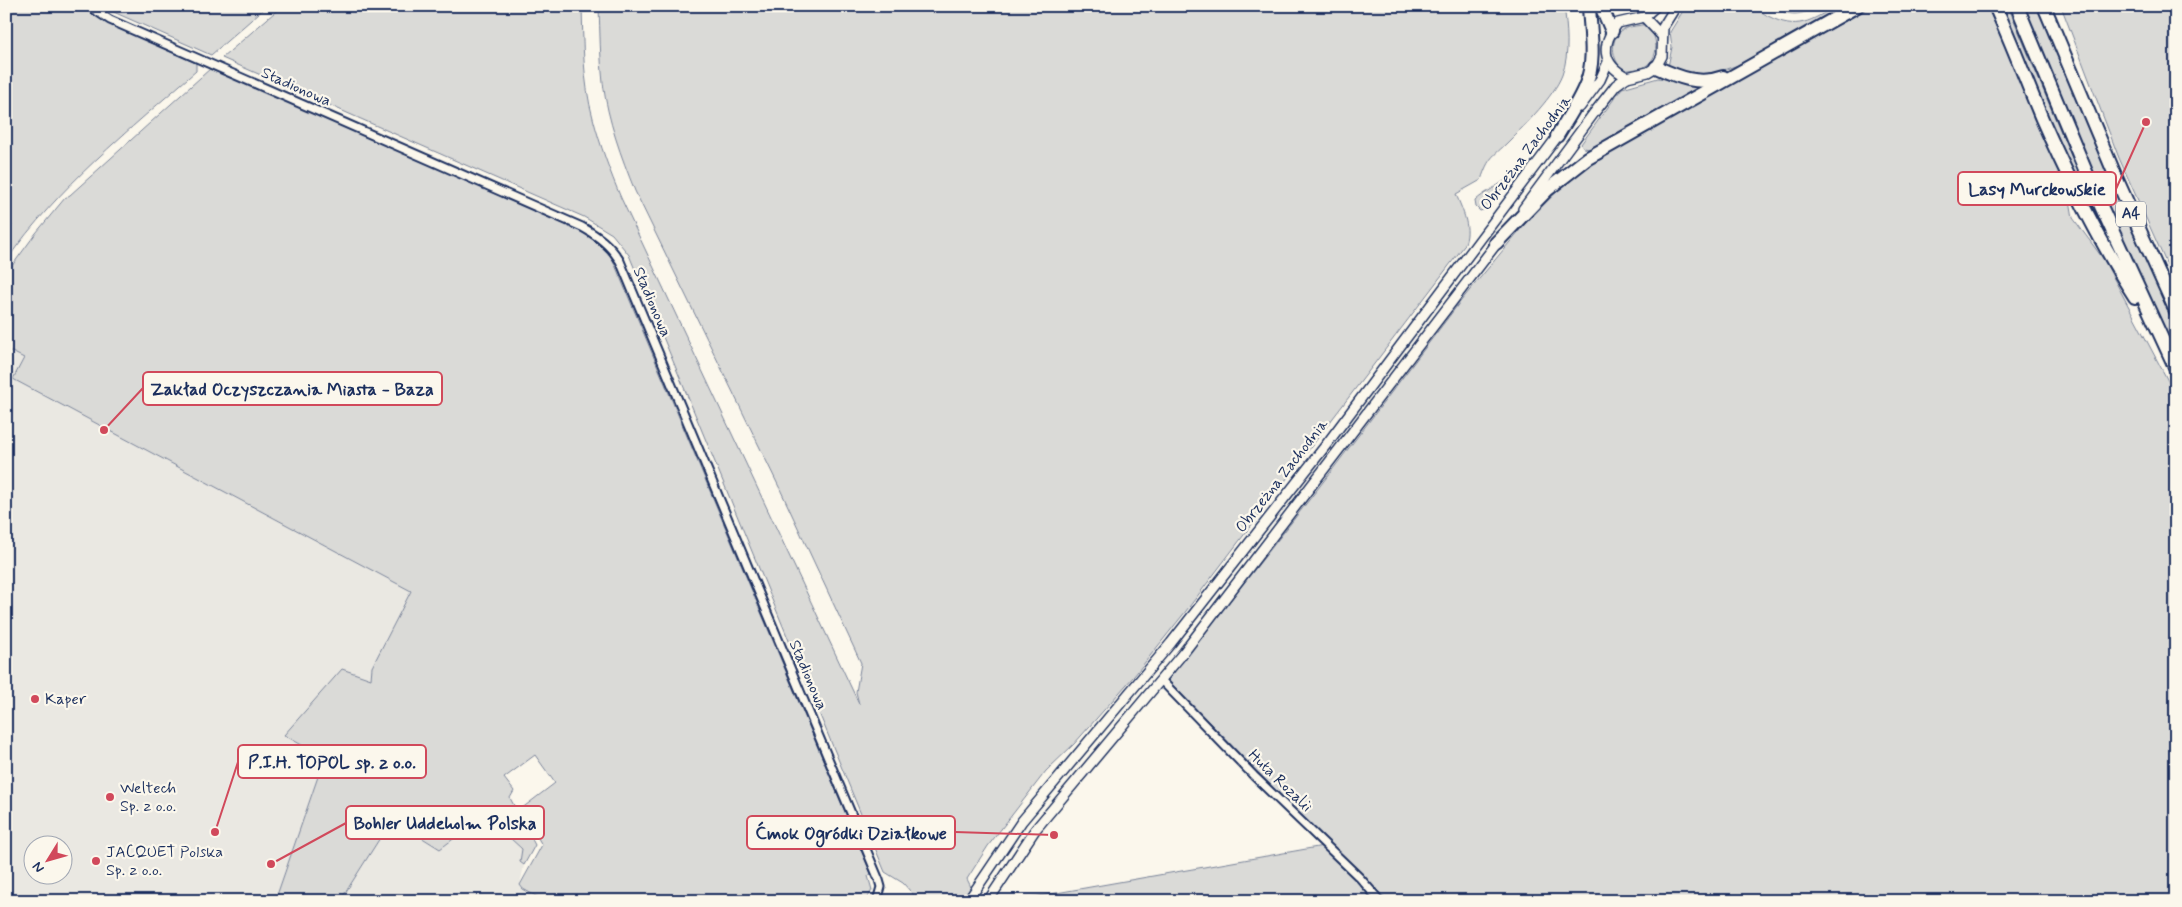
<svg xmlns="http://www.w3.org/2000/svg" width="2182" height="907" font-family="Mynerve,sans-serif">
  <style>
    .built { fill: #eae8e2; fill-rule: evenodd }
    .green { fill: #dadad7; stroke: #7a849a }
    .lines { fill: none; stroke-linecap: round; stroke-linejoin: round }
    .minor-casing { stroke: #1b2f5e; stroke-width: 11 }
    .tertiary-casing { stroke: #1b2f5e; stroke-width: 12 }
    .motorway-casing { stroke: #1b2f5e; stroke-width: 16 }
    .minor { stroke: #fbf7ec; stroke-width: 7 }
    .tertiary { stroke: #fbf7ec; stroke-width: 9 }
    .motorway { stroke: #fbf7ec; stroke-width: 12 }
    .poi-dot { fill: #d1495b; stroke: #fbf7ec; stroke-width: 2 }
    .labels { text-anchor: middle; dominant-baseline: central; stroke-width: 4.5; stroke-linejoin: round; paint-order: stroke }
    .shield { fill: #fbf7ec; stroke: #5e6b89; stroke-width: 1 }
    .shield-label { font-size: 15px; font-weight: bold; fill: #1b2f5e }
    .street-label { font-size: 16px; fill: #1b2f5e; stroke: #fbf7ec }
    .poi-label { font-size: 16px; fill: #1b2f5e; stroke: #fbf7ec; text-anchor: start }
    .leader { fill: none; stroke: #d1495b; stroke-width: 2 }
    .callout-dot { fill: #d1495b; stroke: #fbf7ec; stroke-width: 2 }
    .callout { fill: #fbf7ec; stroke: #d1495b; stroke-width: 2 }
    .callout-label { font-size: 18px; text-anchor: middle; font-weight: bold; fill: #1b2f5e }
  </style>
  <rect width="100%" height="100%" fill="#fbf7ec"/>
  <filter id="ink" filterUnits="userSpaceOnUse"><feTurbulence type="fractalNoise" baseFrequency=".02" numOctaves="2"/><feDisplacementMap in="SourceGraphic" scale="10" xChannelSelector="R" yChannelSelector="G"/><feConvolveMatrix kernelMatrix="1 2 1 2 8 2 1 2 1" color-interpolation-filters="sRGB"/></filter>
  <g filter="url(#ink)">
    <g class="built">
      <path d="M6,349L24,358L13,379L411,591L372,667L371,679L285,736L316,753L321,768L275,901H6ZM32,844H62V874H32Z"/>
      <path d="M485,815L522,849L520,862L524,865L520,885L540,901H340L392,819L440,849Z"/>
    </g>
    <g class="green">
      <path d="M6,6H82L106,23L196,63V71C128,131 59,186 6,261V241L12,225L6,222Z"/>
      <path d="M100,6H267L211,55Z"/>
      <path d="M282,6H582C583,43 583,82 593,118C600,145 610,172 621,198L859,704L856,692L861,663L780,489L635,191C621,156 608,121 603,83C600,58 600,32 599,6H1564C1567,28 1570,53 1562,75C1554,96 1526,124 1509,141C1492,158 1489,156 1481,180L1456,194C1463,212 1472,228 1464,246L1186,611L1134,676L1074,744L1046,771L988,846L967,879L978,901H919L903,883L885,872L629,255L612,234L584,217L222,58Z"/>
      <path d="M1686,6C1707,6 1731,4 1752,6C1758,7 1763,14 1768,16C1797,31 1811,21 1836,6H1842L1738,65L1715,73L1692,74L1668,67L1672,47L1670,32Z"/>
      <path d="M1772,6H1818C1801,16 1789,17 1772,6Z"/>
      <path d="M1873,6H1987L2068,188L2073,218L2104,260L2176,396V901H1011L1329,845L1168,680L1320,486L1460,302L1529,219L1577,172L1611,150Z"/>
      <path d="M2001,6H2008L2105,237L2047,118Z"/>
      <path d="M2024,6H2038L2108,176L2176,325V355L2101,192Z"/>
      <path d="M2061,6H2176V285L2119,158Z"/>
      <path d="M1646,24C1658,35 1661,58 1644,67C1638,70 1631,69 1624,71C1611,60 1608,36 1626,28C1632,26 1639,26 1646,24Z"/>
      <path d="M211,68L584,233L610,253L871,874L868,876L872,890L866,901H545L523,889L520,885L542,845L521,809L555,783L535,755L504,778L514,791L510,798L535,845L524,865L520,862L522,849L485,815L440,849L392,819L340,901H275L321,768L316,753L284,735L342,669L371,679L372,667L411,591L13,379L24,358L6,349V274L36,233L65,198L70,195Z"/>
      <path d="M1658,78L1714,85L1625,128L1590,149L1584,148L1581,144L1622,88Z"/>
      <path d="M1512,175L1486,209L1480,211L1476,207L1475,201C1483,193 1502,184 1512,175Z"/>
    </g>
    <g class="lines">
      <g class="minor-casing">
        <g id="minor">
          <path d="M89,6L110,20L582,227C598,236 610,245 620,261L879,880L881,887L877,901"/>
          <path d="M1161,680L1254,776L1360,878L1380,901"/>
        </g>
      </g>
      <g class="tertiary-casing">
        <g id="tertiary">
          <path d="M1656,6L1644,17L1618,23C1601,44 1601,64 1627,77L1648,72L1656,67L1662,56L1663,27L1676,6"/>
          <path d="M1644,17L1662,36"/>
          <path d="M1580,107L1600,80L1608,62"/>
          <path d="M1523,209L1594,113L1616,85L1627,77"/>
          <path d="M968,901L1022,821L1171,643L1326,445L1560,133"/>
          <path d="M988,901L1035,830L1184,652L1500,239"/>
        </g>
      </g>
      <g class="motorway-casing">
        <g id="motorway">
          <path d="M1601,6L1612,31"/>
          <path d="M1995,6C2012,43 2026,81 2042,119C2069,180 2099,241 2135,297"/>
          <path d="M2017,6L2094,191L2176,369"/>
          <path d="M2044,6L2118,182L2176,311"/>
          <path d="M1656,67C1678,77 1699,86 1723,77"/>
          <path d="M1557,136C1567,119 1579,102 1586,84C1596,60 1590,31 1589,6"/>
          <path d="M1496,243L1547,190L1588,158L1857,6"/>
        </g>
      </g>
      <use href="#minor" class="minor"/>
      <use href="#tertiary" class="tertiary"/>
      <use href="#motorway" class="motorway"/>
    </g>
  </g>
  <g class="poi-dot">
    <circle cx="35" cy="699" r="5"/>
    <circle cx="110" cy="797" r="5"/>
    <circle cx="96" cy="861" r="5"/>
  </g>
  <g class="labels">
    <rect class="shield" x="2116" y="201.5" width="30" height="25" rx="4"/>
    <g class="shield-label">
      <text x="2131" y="214">A4</text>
    </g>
    <g class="street-label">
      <text transform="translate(296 87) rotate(24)">Stadionowa</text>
      <text transform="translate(1526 153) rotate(-53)">Obrzeżna Zachodnia</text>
      <text transform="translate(652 302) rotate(67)">Stadionowa</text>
      <text transform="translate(1282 476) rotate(-52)">Obrzeżna Zachodnia</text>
      <text transform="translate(808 675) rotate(67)">Stadionowa</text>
      <text transform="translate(1280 781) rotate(44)">Huta Rozalii</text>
    </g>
    <g class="poi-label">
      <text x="45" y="699">Kaper</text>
      <text x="120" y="788">Weltech<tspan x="120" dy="18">Sp. z o.o.</tspan></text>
      <text x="106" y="852">JACQUET Polska<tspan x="106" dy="18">Sp. z o.o.</tspan></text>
    </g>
  </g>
  <path class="leader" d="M2146 122L2116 189M104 430L143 388M215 832L238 762M271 864L346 823M1054 835L955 832"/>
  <g class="callout-dot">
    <circle cx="2146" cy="122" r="5"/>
    <circle cx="104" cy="430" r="5"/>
    <circle cx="215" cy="832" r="5"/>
    <circle cx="271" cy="864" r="5"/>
    <circle cx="1054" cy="835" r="5"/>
  </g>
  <g class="callout">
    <rect x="1958" y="172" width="158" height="33" rx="5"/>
    <rect x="143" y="372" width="299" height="33" rx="5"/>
    <rect x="238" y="745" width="188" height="33" rx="5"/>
    <rect x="346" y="806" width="198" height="33" rx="5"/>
    <rect x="747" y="816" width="208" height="33" rx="5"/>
  </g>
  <g class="callout-label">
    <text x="2037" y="195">Lasy Murckowskie</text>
    <text x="292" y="395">Zakład Oczyszczania Miasta - Baza</text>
    <text x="332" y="768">P.I.H. TOPOL sp. z o.o.</text>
    <text x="445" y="829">Bohler Uddeholm Polska</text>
    <text x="851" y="839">Ćmok Ogródki Działkowe</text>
  </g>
  <rect width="2182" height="907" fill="none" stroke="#fbf7ec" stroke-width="25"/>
  <rect x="12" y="12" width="2157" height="882" fill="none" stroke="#1b2f5e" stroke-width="2" filter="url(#ink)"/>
  <g transform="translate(48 860) rotate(233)"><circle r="24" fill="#fbf7ec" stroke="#a1a7b3"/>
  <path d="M0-4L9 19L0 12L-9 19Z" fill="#d1495b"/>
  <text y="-8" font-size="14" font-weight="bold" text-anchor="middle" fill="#1b2f5e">N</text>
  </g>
</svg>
